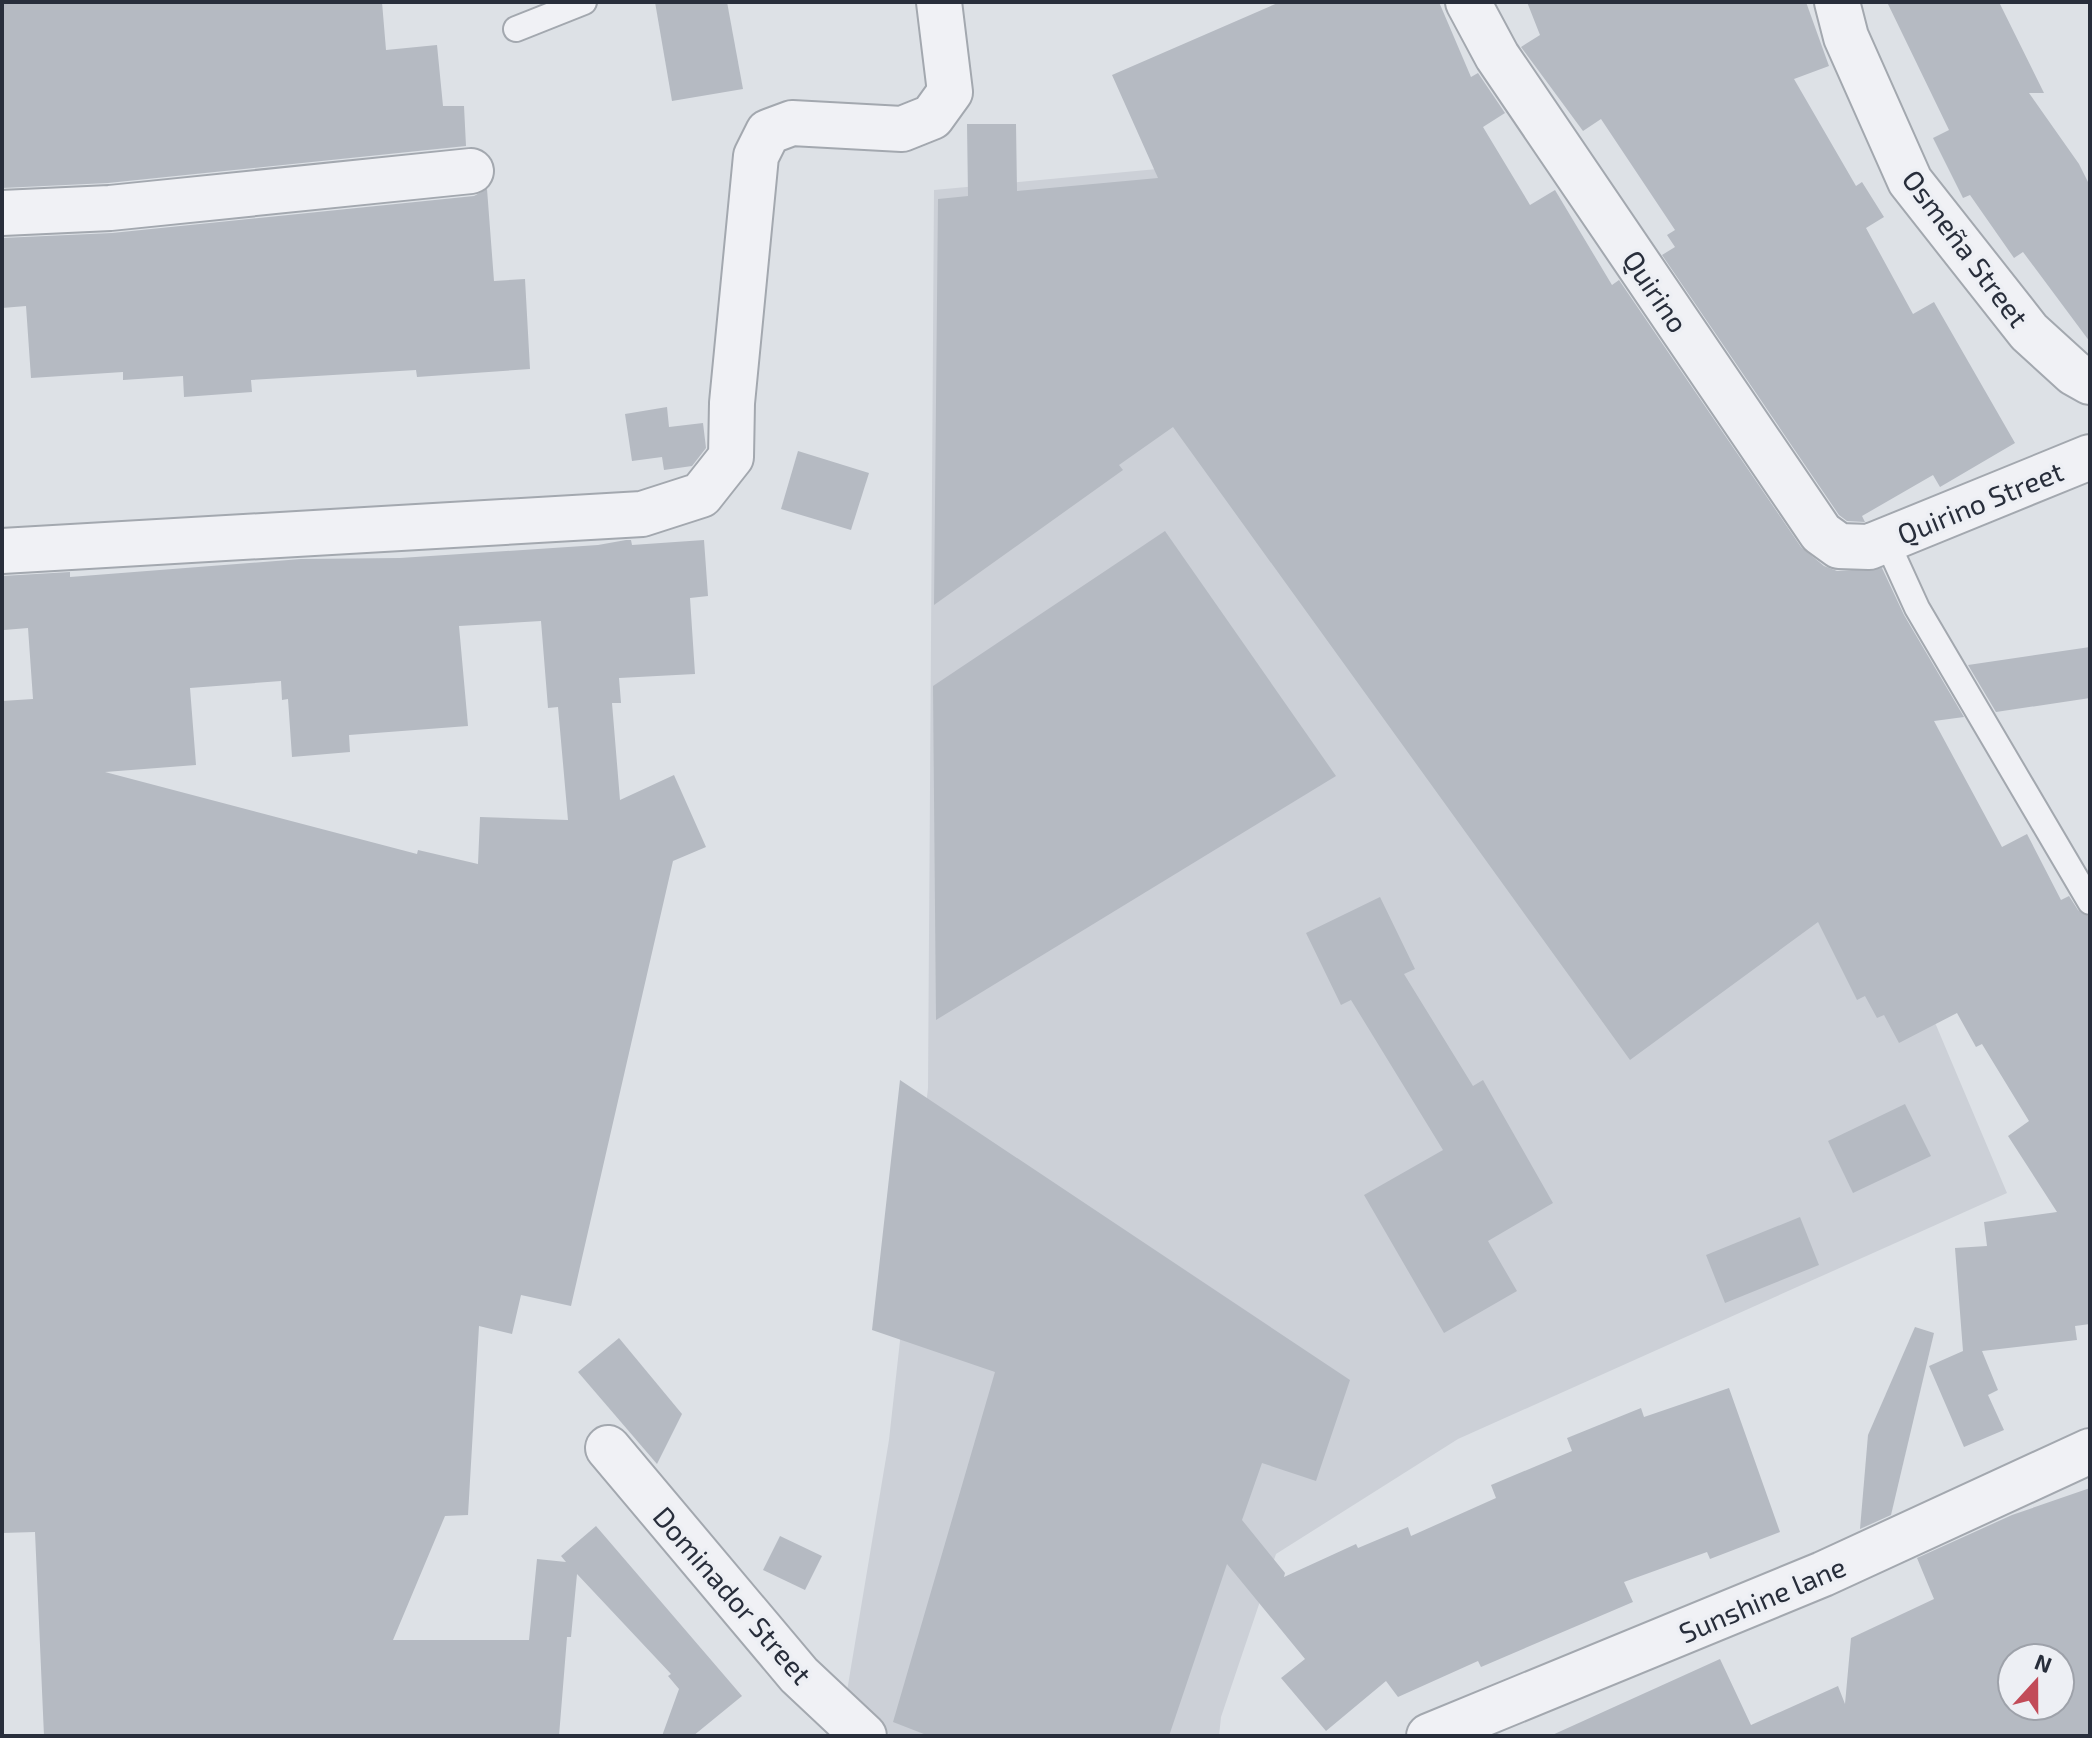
<svg xmlns="http://www.w3.org/2000/svg" width="2092" height="1738" font-family="'Exo 2',sans-serif">
  <style>
    .built { fill: #ccd0d7 }
    .building { fill: #b5bac2; fill-rule: evenodd }
    .lines { fill: none; stroke-linecap: round; stroke-linejoin: round }
    .service-casing { stroke: #a3a8af; stroke-width: 28 }
    .minor-casing { stroke: #a3a8af; stroke-width: 48 }
    .service { stroke: #f0f1f5; stroke-width: 24 }
    .minor { stroke: #f0f1f5; stroke-width: 44 }
    .labels { text-anchor: middle; dominant-baseline: central; stroke-width: 7; stroke-linejoin: round; paint-order: stroke }
    .street-label { font-size: 28px; fill: #282e3b; stroke: #edeff4 }
  </style>
  <rect width="100%" height="100%" fill="#dde1e6"/>
  <path class="built" d="M1340,152L1907,975L1936,1025L2007,1193L1458,1439L1276,1554L1221,1717L1219,1736H892L845,1703L889,1440L928,1088L934,190Z"/>
  <g class="building">
    <path d="M2,2H382L386,50L437,45L443,106H464L466,146L108,183L2,188Z"/>
    <path d="M655,2H727L743,89L672,101Z"/>
    <path d="M1280,2H1439L1471,77L1478,73L1505,113L1483,127L1530,205L1555,190L1612,285L1619,280L1801,547L1824,566L1837,571L1882,568L1904,615L1964,717L1934,721L2002,847L2027,834L2061,900L2069,896L2078,910L2090,917V1324L2075,1326L2077,1340L1982,1351L1998,1390L1988,1395L2004,1430L1964,1447L1929,1366L1963,1351L1955,1248L1987,1246L1984,1222L2057,1212L2008,1136L2029,1121L1982,1044L1976,1047L1957,1013L1899,1043L1884,1015L1877,1018L1865,996L1857,1000L1818,922L1630,1060L1173,427L1119,465L1123,470L934,605L938,199L968,196L967,124H1016L1017,191L1158,178L1112,75Z"/>
    <path d="M1527,2H1806L1829,66L1794,79L1856,186L1862,182L1884,217L1866,228L1913,314L1934,302L2015,443L1940,487L1933,475L1862,516L1865,522L1847,521L1839,515L1662,255L1675,247L1667,235L1675,230L1601,119L1583,131L1521,47L1540,35Z"/>
    <path d="M1887,2H1999L2044,93H2029L2079,164L2090,186V342L2023,252L2014,258L1970,195L1963,198L1933,138L1949,130Z"/>
    <path d="M487,189L494,281L525,279L530,369L417,377L416,370L251,380L252,392L184,397L183,376L123,380V372L31,378L26,306L2,308V238L112,233L474,196Z"/>
    <path d="M667,407L669,427L703,423L706,448L692,466L664,470L662,457L632,461L625,414Z"/>
    <path d="M798,451L869,473L851,530L781,509Z"/>
    <path d="M1165,531L1336,776L936,1020L933,686Z"/>
    <path d="M626,540H631L632,545L704,540L708,596L690,598L695,674L619,678L621,703H612L620,800L674,775L706,847L673,861L571,1306L521,1295L512,1334L479,1326L468,1515L445,1516L393,1640H529L537,1559L566,1562L561,1556L596,1526L742,1696L693,1736H662L679,1689L668,1676L671,1674L577,1574L571,1637H567L559,1736H44L35,1532L2,1533V701L33,699L28,628L4,630L2,576L70,572V577L301,559L400,558L598,545ZM541,621L548,708L558,707L568,820L480,817L478,864L418,850L417,854L105,772L196,765L190,688L281,681L282,700L288,699L292,757L350,752L349,735L468,726L459,626Z"/>
    <path d="M2090,647V698L1996,712L1968,665Z"/>
    <path d="M1380,897L1415,969L1404,974L1473,1086L1483,1080L1553,1203L1488,1241L1517,1291L1444,1333L1364,1195L1443,1150L1351,1000L1341,1005L1306,933Z"/>
    <path d="M900,1080L1350,1380L1316,1481L1262,1463L1242,1520L1285,1573L1284,1577L1356,1544L1358,1548L1408,1527L1411,1536L1496,1498L1491,1485L1572,1451L1567,1438L1641,1408L1644,1417L1729,1388L1780,1532L1710,1559L1707,1552L1624,1582L1633,1602L1481,1667L1478,1661L1398,1697L1386,1681L1326,1731L1281,1678L1305,1659L1227,1564L1169,1736H929L893,1722L995,1372L872,1330Z"/>
    <path d="M1905,1104L1931,1156L1853,1193L1828,1141Z"/>
    <path d="M1800,1217L1819,1265L1725,1303L1706,1255Z"/>
    <path d="M1915,1327L1934,1333L1891,1515L1860,1529L1868,1435Z"/>
    <path d="M619,1338L682,1414L657,1464L578,1372Z"/>
    <path d="M2090,1488V1736H1550L1720,1659L1751,1725L1838,1686L1845,1704L1851,1638L1934,1599L1917,1558L2012,1515ZM2012,1658H2060V1706H2012Z"/>
    <path d="M780,1536L822,1556L805,1590L763,1570Z"/>
  </g>
  <g class="lines">
    <g class="service-casing">
      <g id="service">
        <path d="M516,29L584,2"/>
        <path d="M1886,540L1917,608L2090,902"/>
      </g>
    </g>
    <g class="minor-casing">
      <g id="minor">
        <path d="M1468,2L1497,56L1821,533L1839,546L1869,547L2090,457"/>
        <path d="M1837,2L1846,37L1910,181L2029,332L2074,373L2090,382"/>
        <path d="M2,213L110,208L471,171"/>
        <path d="M2,551L642,514L701,495L731,457L732,403L756,156L768,132L792,123L902,129L932,117L950,92L939,2"/>
        <path d="M608,1448L799,1675L864,1736"/>
        <path d="M1429,1736L1823,1574L2090,1451"/>
      </g>
    </g>
    <use href="#service" class="service"/>
    <use href="#minor" class="minor"/>
  </g>
  <g class="labels">
    <g class="street-label">
      <text transform="translate(1966 248) rotate(53)">Osmeña Street</text>
      <text transform="translate(1656 291) rotate(56)">Quirino</text>
      <text transform="translate(1980 502) rotate(-22)">Quirino Street</text>
      <text transform="translate(733 1595) rotate(49)">Dominador Street</text>
      <text transform="translate(1762 1599) rotate(-23)">Sunshine lane</text>
    </g>
  </g>
  <rect width="2092" height="1738" fill="none" stroke="#282e3b" stroke-width="8"/>
  <g transform="translate(2036 1682) rotate(21)"><circle r="38" fill="#edeff4" stroke="#9ea2aa" stroke-width="2"/>
  <path d="M0-6L14 30L0 20L-14 30Z" fill="#c24b58"/>
  <text y="-12" font-size="22" font-weight="bold" text-anchor="middle" fill="#282e3b">N</text>
  </g>
</svg>
